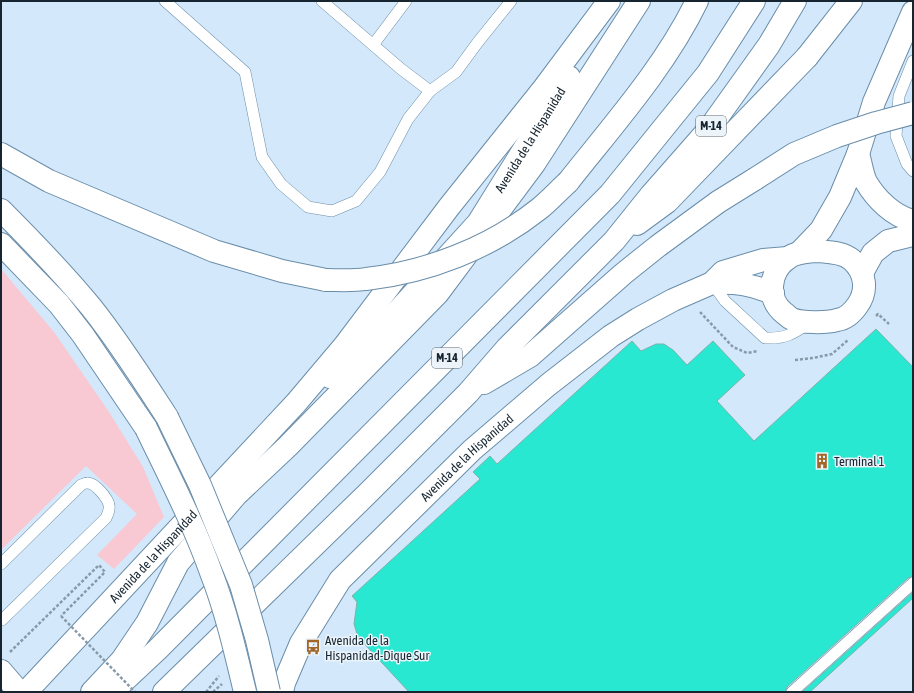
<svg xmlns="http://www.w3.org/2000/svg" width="914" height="693" font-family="'Asap Condensed',sans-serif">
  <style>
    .green { fill: #f8c8d3 }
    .building { fill: #28e8d2; stroke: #7db2a9 }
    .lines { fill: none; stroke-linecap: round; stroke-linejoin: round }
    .service-casing { stroke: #6a8da9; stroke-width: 12 }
    .minor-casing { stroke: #6a8da9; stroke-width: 24 }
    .tertiary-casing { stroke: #6a8da9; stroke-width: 24 }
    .motorway-casing { stroke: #6a8da9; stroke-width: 24 }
    .path { stroke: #879aa9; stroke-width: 2.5; stroke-dasharray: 3 2; stroke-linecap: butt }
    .service { stroke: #fff; stroke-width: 11 }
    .minor { stroke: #fff; stroke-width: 22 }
    .tertiary { stroke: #fff; stroke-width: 22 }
    .motorway { stroke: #fff; stroke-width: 22 }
    .motorway-bridge-casing { stroke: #6a8da9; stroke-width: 24; stroke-linecap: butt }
    .path-bridge { stroke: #879aa9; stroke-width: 2.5; stroke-dasharray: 3 2; stroke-linecap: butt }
    .motorway-bridge { stroke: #fff; stroke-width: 22 }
    .labels { text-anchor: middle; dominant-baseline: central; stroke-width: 3; stroke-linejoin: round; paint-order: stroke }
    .shield { fill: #ecf4fa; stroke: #56636d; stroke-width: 1 }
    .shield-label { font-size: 12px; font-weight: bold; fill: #162530 }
    .street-label { font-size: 13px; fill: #162530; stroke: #ecf4fa }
    .poi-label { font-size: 13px; fill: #162530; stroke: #ecf4fa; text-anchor: start }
  </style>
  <rect width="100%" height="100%" fill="#d3e9fb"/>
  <path class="green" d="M1,269L54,332L109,412L143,467L164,517L114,569L97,555L137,514L86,466L1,550Z"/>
  <g class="building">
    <path d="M876,329L913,367V576L908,578L787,687L785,692H409L358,637L354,624L357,602L352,596L480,479L473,472L490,456L497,464L632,341L641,351L656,344H664L673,350L687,365L713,341L745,375L717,401L754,441Z"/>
    <path d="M913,592V598L810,692H802Z"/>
  </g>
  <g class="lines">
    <g class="service-casing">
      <g id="service">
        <path d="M165,1L245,72L262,157L281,184L308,207L332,211L356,201L380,172L408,119L430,91L456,72L478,42L511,1"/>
        <path d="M322,1L401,69L430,91"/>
        <path d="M373,45L406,1"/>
        <path d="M913,61L899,96L896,136L907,164L913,171"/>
        <path d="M712,283L725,301L765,338C785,339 793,334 809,323"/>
        <path d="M1,564L81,485C83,484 85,483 87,483C95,482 108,499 109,505C110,510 108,514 106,518L2,620L1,619"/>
        <path d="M792,692L913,583"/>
      </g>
    </g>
    <g class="minor-casing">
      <path id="minor" d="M1,671L19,692"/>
    </g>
    <g class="tertiary-casing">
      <g id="tertiary">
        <path d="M807,57L851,1"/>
        <path d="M858,154C861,163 862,174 866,182C876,199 893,216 913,221"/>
        <path d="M817,251C828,252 843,252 852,260C866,273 868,291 857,306C852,313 845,319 837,320C827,323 801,323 792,319C789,318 787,315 784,313C766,299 769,271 788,258C796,252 807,252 817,251Z"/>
        <path d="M800,252L821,230L840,197L858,154L874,102L913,12"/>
        <path d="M862,273L873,253L888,241L913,235"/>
        <path d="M712,283C738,282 748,284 773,293"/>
        <path id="s1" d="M330,377L356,357L478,223L569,77"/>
        <path id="s2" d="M26,692L296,403L345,345L449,207L544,88L609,1"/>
        <path id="s3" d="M282,692L284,683L301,643L340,580L472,450L548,385L611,336L638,319L673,300L712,283L723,272L763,260L788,258"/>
      </g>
    </g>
    <g class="motorway-casing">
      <g id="motorway">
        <path d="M1,154L49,181L214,251L282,271L326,280"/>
        <path d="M568,182C613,125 665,67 697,1"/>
        <path d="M1,210C32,241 63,273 91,307C119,342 143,380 167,417"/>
        <path d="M637,224L667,202L807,57"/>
        <path d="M1,244L59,304L83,335L146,428"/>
        <path d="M484,383L530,356L623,274L658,246L718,202L755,179"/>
        <path d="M92,692L122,660L147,623L178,563L236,495L288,446L438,293L534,164L639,1"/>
        <path d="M112,692L158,649L610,194L708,73L754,1"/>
        <path d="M164,692L368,493L468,393L507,348L614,241L651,195L709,129L769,45L795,1"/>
      </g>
    </g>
    <g class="path">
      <path d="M700,312L733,347L747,353L758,351"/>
      <path d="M876,316L878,314L889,324"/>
      <path d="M795,360L813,358L832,354L848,340"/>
      <path d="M10,652L99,565L105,572L61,616"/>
      <path d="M206,692L219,676"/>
      <path d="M213,692L222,684"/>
    </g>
    <use href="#service" class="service"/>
    <use href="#minor" class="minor"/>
    <use href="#tertiary" class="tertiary"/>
    <use href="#motorway" class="motorway"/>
    <g class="motorway-bridge-casing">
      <g id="motorway-bridge">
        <path d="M755,179L794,154L837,136L876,123L913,113"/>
        <path d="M326,280C339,280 353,281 366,279C428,272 490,248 539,209C549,201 558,191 568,182"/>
        <path d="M167,417L200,485L241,585L257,640L269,692"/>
        <path d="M146,428C169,476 194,524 212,575C226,611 236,654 245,692"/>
      </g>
    </g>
    <path class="path-bridge" d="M61,616L135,692"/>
    <use href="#motorway-bridge" class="motorway-bridge"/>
  </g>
  <defs>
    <g id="building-bare" transform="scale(1.2)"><path d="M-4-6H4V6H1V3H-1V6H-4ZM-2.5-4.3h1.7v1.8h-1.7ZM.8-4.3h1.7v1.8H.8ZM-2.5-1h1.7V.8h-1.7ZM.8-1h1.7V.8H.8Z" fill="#a26628" stroke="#ecf4fa" stroke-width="2.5" paint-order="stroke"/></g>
    <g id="bus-bare" transform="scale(1.2)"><path d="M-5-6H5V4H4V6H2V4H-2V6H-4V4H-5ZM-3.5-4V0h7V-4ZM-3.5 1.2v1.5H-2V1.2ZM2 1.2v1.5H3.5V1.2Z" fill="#a26628" stroke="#ecf4fa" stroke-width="2.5" paint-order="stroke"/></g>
  </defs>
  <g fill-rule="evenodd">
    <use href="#building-bare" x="822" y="461"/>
    <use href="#bus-bare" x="313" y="647"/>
  </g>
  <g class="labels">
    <g class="shield">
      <rect x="696" y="116" width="30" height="20" rx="3"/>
      <rect x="432" y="348" width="30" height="20" rx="3"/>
    </g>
    <g class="shield-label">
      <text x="711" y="126">M-14</text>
      <text x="447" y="358">M-14</text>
    </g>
    <g class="street-label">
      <text stroke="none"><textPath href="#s1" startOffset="312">Avenida de la Hispanidad</textPath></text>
      <text stroke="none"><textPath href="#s3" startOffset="303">Avenida de la Hispanidad</textPath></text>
      <text stroke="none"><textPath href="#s2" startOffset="186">Avenida de la Hispanidad</textPath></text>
    </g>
    <g class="poi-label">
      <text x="834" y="461">Terminal 1</text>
      <text x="325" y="640">Avenida de la<tspan x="325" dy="15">Hispanidad-Dique Sur</tspan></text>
    </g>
  </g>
  <rect width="914" height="693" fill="none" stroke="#162530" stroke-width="4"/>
</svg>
